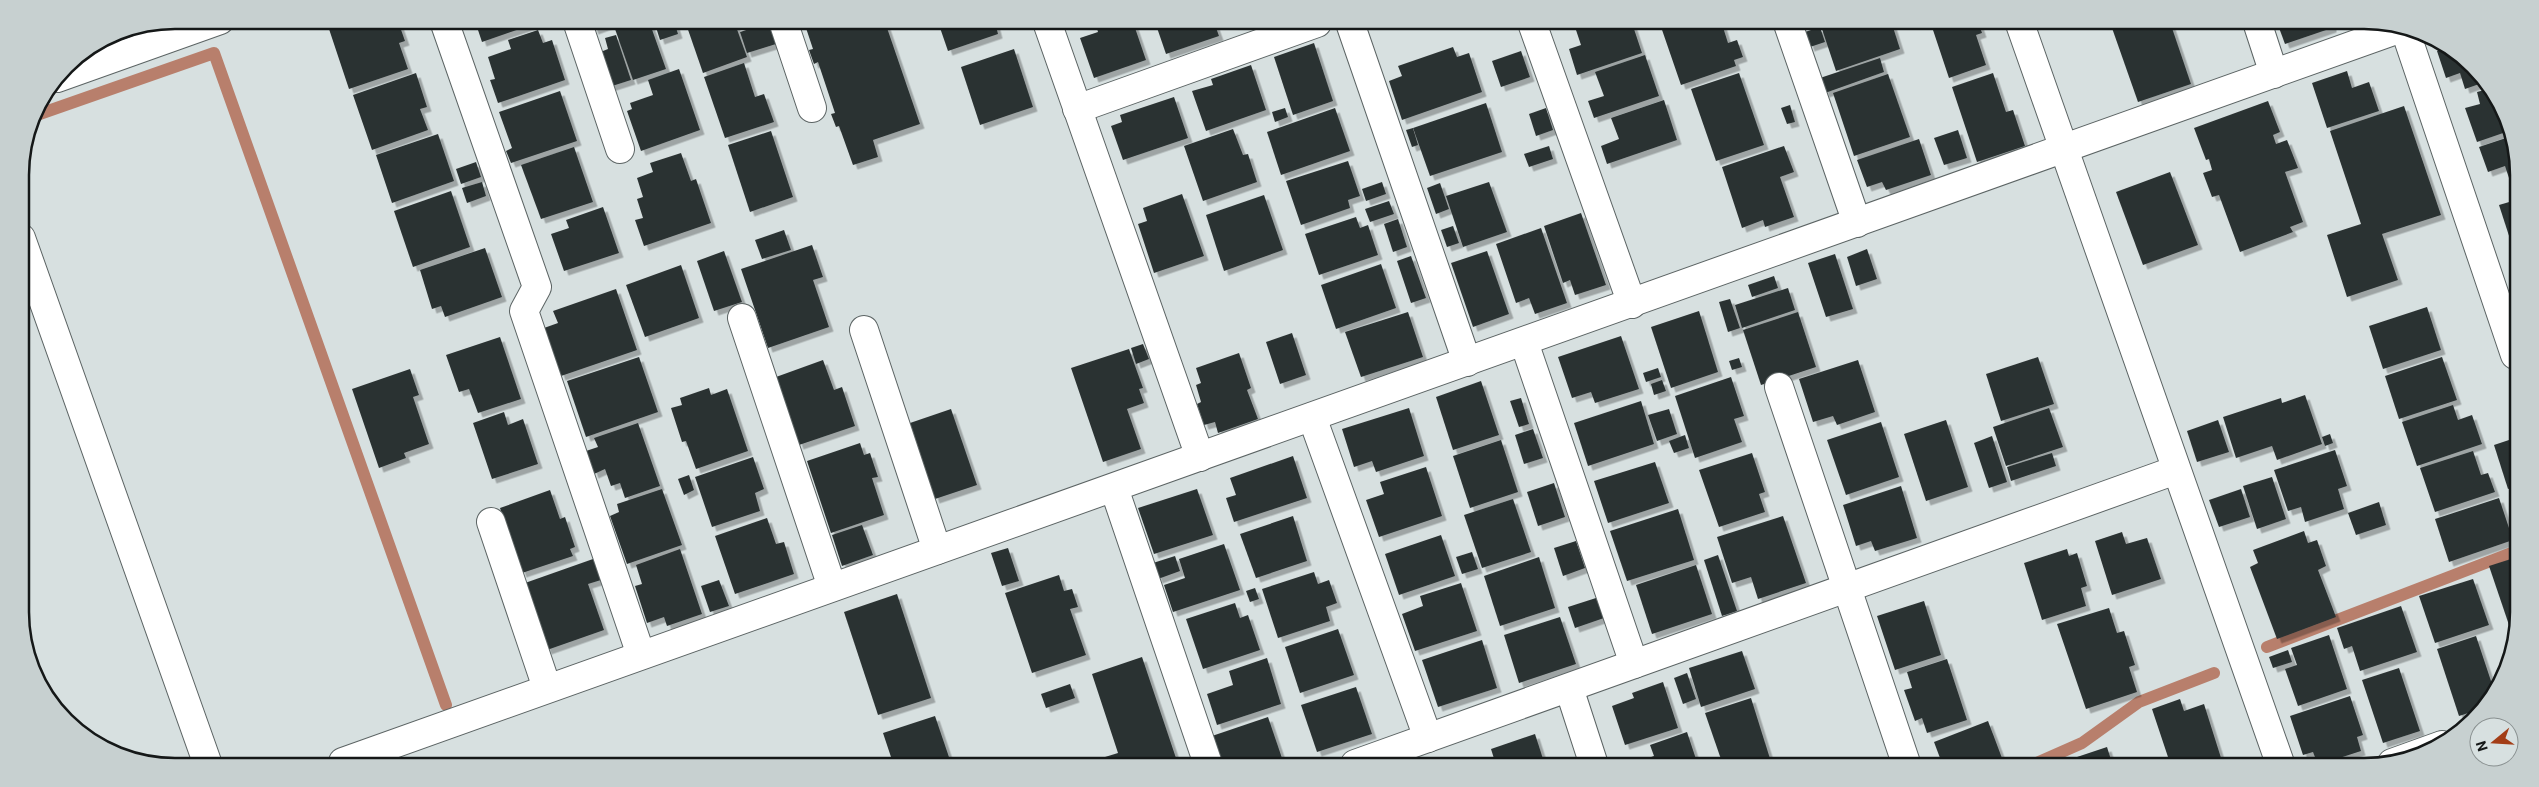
<svg xmlns="http://www.w3.org/2000/svg" width="2539" height="787" font-family="Roboto,sans-serif">
  <style>
    .lines { fill: none; stroke-linecap: round; stroke-linejoin: round }
    .stream { stroke: #b87f6c; stroke-width: 12 }
    .building { fill: #2c3333; filter: url(#shadow) }
    .minor-casing { stroke: #5c6464; stroke-width: 30 }
    .minor { stroke: #fff; stroke-width: 28 }
    .rim { fill: none; stroke: #151818; stroke-width: 2.5 }
  </style>
  <defs>
    <filter id="shadow"><feDropShadow dx="4.5" dy="4.5" stdDeviation="0" flood-color="#0004"/></filter>
  </defs>
  <rect width="100%" height="100%" fill="#d7e0e0"/>
  <g class="lines">
    <g class="stream">
      <path d="M31,117L214,53L446,705"/>
      <path d="M2267,647L2514,552"/>
      <path d="M2030,766L2082,743L2139,702L2214,673"/>
    </g>
  </g>
  <g class="building">
    <path d="M340,20L398,21L405,41L399,43L408,69L349,89L328,26Z"/>
    <path d="M475,21H543L482,42Z"/>
    <path d="M591,21H619L594,30Z"/>
    <path d="M638,21H649L666,69L633,80L615,29Z"/>
    <path d="M654,21H674L678,34L660,40Z"/>
    <path d="M685,21H734L747,57L703,73Z"/>
    <path d="M804,22H885L920,124L873,140L878,157L853,165L839,126L836,127L831,114L835,113L818,62L814,64L809,50L813,49Z"/>
    <path d="M938,22H995L998,34L948,51Z"/>
    <path d="M1095,22H1133L1146,60L1094,78L1080,38L1098,32Z"/>
    <path d="M1155,22H1214L1219,36L1166,54Z"/>
    <path d="M768,23L776,44L747,53L740,32Z"/>
    <path d="M1587,23H1632L1642,53L1577,75L1569,49L1581,45L1575,27Z"/>
    <path d="M1660,24H1722L1728,43L1737,40L1743,57L1734,60L1736,66L1681,85Z"/>
    <path d="M1828,24H1892L1900,49L1836,71L1821,26Z"/>
    <path d="M1931,24H1979L1982,33L1976,35L1986,65L1949,78Z"/>
    <path d="M2120,25H2171L2191,84L2138,102L2112,28Z"/>
    <path d="M2278,25H2332V28L2285,44Z"/>
    <path d="M1820,27L1825,42L1810,47L1805,32Z"/>
    <path d="M538,30L543,43L552,40L565,80L498,103L490,80L495,79L488,57L511,49L508,40Z"/>
    <path d="M616,35L631,80L609,87L598,53L608,49L605,38Z"/>
    <path d="M1314,43L1333,101L1293,115L1274,57Z"/>
    <path d="M1453,47L1457,57L1469,53L1482,92L1402,120L1389,81L1402,76L1398,66Z"/>
    <path d="M2449,47L2480,72L2485,82L2465,89L2460,73L2446,78L2437,51Z"/>
    <path d="M1014,49L1033,107L980,125L961,67Z"/>
    <path d="M1521,51L1530,77L1501,87L1492,61Z"/>
    <path d="M1645,55L1659,96L1594,118L1588,101L1604,96L1595,72Z"/>
    <path d="M1880,58L1884,72L1825,93L1820,78Z"/>
    <path d="M744,63L755,97L764,94L774,122L725,138L704,77Z"/>
    <path d="M1251,65L1266,110L1206,131L1192,91L1213,85L1211,79Z"/>
    <path d="M679,69L700,130L641,151L627,111L632,109L630,103L653,95L648,80Z"/>
    <path d="M2347,71L2352,88L2369,82L2379,111L2327,128L2312,83Z"/>
    <path d="M416,73L427,107L420,109L428,130L372,150L353,95Z"/>
    <path d="M1739,73L1764,145L1716,161L1691,89Z"/>
    <path d="M1993,73L2006,112L2013,110L2025,146L1977,162L1952,87Z"/>
    <path d="M1888,74L1910,137L1854,156L1833,93Z"/>
    <path d="M2488,89L2509,131L2477,142L2465,108L2480,104L2477,92Z"/>
    <path d="M560,91L577,141L511,163L506,151L512,148L499,112Z"/>
    <path d="M1174,97L1188,138L1123,160L1111,126L1122,122L1120,115Z"/>
    <path d="M1664,100L1677,140L1607,164L1601,146L1619,139L1611,118Z"/>
    <path d="M2268,101L2280,132L2273,135L2276,144L2287,140L2298,168L2285,172L2303,222L2290,227L2293,232L2240,252L2219,195L2212,197L2203,173L2212,170L2209,159L2206,160L2194,128Z"/>
    <path d="M1486,103L1502,152L1430,176L1413,128Z"/>
    <path d="M1790,105L1795,122L1787,124L1781,108Z"/>
    <path d="M2404,106L2441,215L2382,234L2398,280L2347,297L2327,235L2361,224L2330,131Z"/>
    <path d="M1285,108L1288,117L1275,122L1272,112Z"/>
    <path d="M1335,108L1350,151L1281,175L1267,132Z"/>
    <path d="M1546,108L1553,130L1536,136L1529,114Z"/>
    <path d="M1413,128L1418,145L1412,147L1406,130Z"/>
    <path d="M1233,129L1243,155L1248,154L1257,182L1203,201L1184,146Z"/>
    <path d="M1958,130L1967,158L1944,165L1934,138Z"/>
    <path d="M771,131L793,197L750,212L728,145Z"/>
    <path d="M438,134L454,181L392,203L376,155Z"/>
    <path d="M2512,136L2516,145V183L2511,184L2505,166L2488,172L2479,147Z"/>
    <path d="M1919,139L1931,175L1886,190L1882,182L1867,187L1857,160Z"/>
    <path d="M1549,146L1553,159L1529,167L1524,154Z"/>
    <path d="M1784,146L1794,172L1780,177L1794,217L1765,227L1763,220L1742,228L1722,167Z"/>
    <path d="M574,147L593,202L541,219L521,165Z"/>
    <path d="M681,153L691,181L696,179L711,223L644,246L635,220L643,218L637,199L643,197L637,178L653,172L650,163Z"/>
    <path d="M1348,161L1360,196L1348,200L1350,208L1301,225L1286,181Z"/>
    <path d="M476,162L481,177L461,184L456,169Z"/>
    <path d="M2170,172L2198,245L2143,265L2116,192Z"/>
    <path d="M482,182L486,196L467,203L462,188Z"/>
    <path d="M1382,182L1386,194L1366,201L1362,189Z"/>
    <path d="M1489,182L1507,232L1463,247L1446,196Z"/>
    <path d="M1440,183L1449,209L1436,214L1427,188Z"/>
    <path d="M451,191L470,247L413,267L394,211Z"/>
    <path d="M1182,194L1204,256L1154,273L1138,224L1147,221L1143,208Z"/>
    <path d="M1264,195L1283,250L1224,271L1206,215Z"/>
    <path d="M2516,200V240L2511,242L2499,205Z"/>
    <path d="M1389,201L1394,214L1370,222L1365,209Z"/>
    <path d="M603,207L619,253L564,271L551,234L569,228L566,220Z"/>
    <path d="M1581,213L1606,285L1575,295L1570,280L1563,283L1544,226Z"/>
    <path d="M1356,217L1360,228L1368,225L1378,255L1319,275L1305,234Z"/>
    <path d="M1398,219L1407,247L1393,252L1384,224Z"/>
    <path d="M1453,226L1459,243L1447,247L1441,230Z"/>
    <path d="M1541,228L1567,303L1535,314L1529,298L1516,303L1496,244Z"/>
    <path d="M784,230L791,250L762,259L755,240Z"/>
    <path d="M812,245L823,277L813,280L829,327L768,348L741,269Z"/>
    <path d="M485,248L502,297L445,317L441,306L432,309L420,270Z"/>
    <path d="M1867,249L1877,279L1856,286L1847,257Z"/>
    <path d="M724,251L742,302L714,311L697,261Z"/>
    <path d="M1487,251L1509,314L1473,327L1451,263Z"/>
    <path d="M1835,254L1853,309L1826,317L1808,263Z"/>
    <path d="M1411,256L1426,298L1411,303L1397,261Z"/>
    <path d="M1381,264L1396,308L1336,329L1321,285Z"/>
    <path d="M681,265L699,318L645,337L626,285Z"/>
    <path d="M1774,276L1778,288L1752,297L1748,285Z"/>
    <path d="M1788,288L1795,310L1742,328L1735,305Z"/>
    <path d="M616,289L637,350L561,376L544,328L558,323L553,311Z"/>
    <path d="M1730,299L1740,328L1728,332L1719,302Z"/>
    <path d="M2427,307L2441,350L2383,369L2369,326Z"/>
    <path d="M1699,311L1718,372L1671,388L1651,327Z"/>
    <path d="M1408,312L1423,357L1361,377L1345,332Z"/>
    <path d="M1798,312L1816,367L1761,385L1743,330Z"/>
    <path d="M1292,333L1306,375L1280,384L1266,342Z"/>
    <path d="M1621,336L1639,389L1595,403L1591,392L1572,398L1558,357Z"/>
    <path d="M500,337L521,399L478,413L469,389L459,392L446,355Z"/>
    <path d="M1143,344L1149,359L1136,364L1131,348Z"/>
    <path d="M1129,349L1143,388L1139,389L1144,403L1127,409L1141,449L1103,462L1071,368Z"/>
    <path d="M1239,353L1251,388L1247,390L1258,419L1218,433L1215,422L1204,425L1197,404L1201,402L1196,385L1201,383L1196,368Z"/>
    <path d="M639,357L658,412L586,437L567,381Z"/>
    <path d="M2038,357L2054,404L2001,421L1986,374Z"/>
    <path d="M2442,357L2457,400L2399,419L2385,376Z"/>
    <path d="M1739,358L1742,367L1732,370L1729,361Z"/>
    <path d="M823,360L834,390L842,387L855,426L799,445L776,377Z"/>
    <path d="M1858,360L1875,412L1837,425L1833,416L1813,422L1799,379Z"/>
    <path d="M1658,368L1661,377L1646,382L1643,373Z"/>
    <path d="M410,369L419,395L413,397L429,444L404,453L406,458L379,468L352,389Z"/>
    <path d="M1731,377L1744,416L1734,419L1742,442L1695,458L1675,396Z"/>
    <path d="M1662,380L1666,391L1654,395L1651,384Z"/>
    <path d="M1481,381L1499,435L1453,450L1436,397Z"/>
    <path d="M709,388L711,395L727,389L748,451L696,469L686,441L682,442L671,408L682,405L680,398Z"/>
    <path d="M2305,395L2322,444L2277,460L2272,446L2236,458L2223,417L2281,398L2282,403Z"/>
    <path d="M1521,398L1529,424L1519,427L1510,401Z"/>
    <path d="M1641,401L1654,444L1588,466L1574,423Z"/>
    <path d="M2453,405L2458,420L2472,415L2482,444L2417,466L2402,422Z"/>
    <path d="M1409,408L1424,456L1376,472L1372,461L1354,467L1342,429Z"/>
    <path d="M2049,408L2063,447L2006,466L1993,427Z"/>
    <path d="M951,409L977,485L935,499L910,423Z"/>
    <path d="M1669,409L1677,434L1657,441L1648,415Z"/>
    <path d="M504,412L508,425L523,419L538,464L492,479L473,423Z"/>
    <path d="M1946,420L1968,487L1926,501L1904,434Z"/>
    <path d="M2218,420L2229,452L2197,462L2187,431Z"/>
    <path d="M1881,422L1899,477L1846,495L1827,440Z"/>
    <path d="M638,423L660,486L625,498L620,483L611,486L605,469L594,474L586,451L598,447L594,438Z"/>
    <path d="M1533,429L1543,458L1524,464L1515,435Z"/>
    <path d="M2330,434L2333,443L2325,446L2322,437Z"/>
    <path d="M1685,435L1689,448L1674,453L1669,441Z"/>
    <path d="M1992,436L2007,482L1989,488L1974,443Z"/>
    <path d="M2515,438L2514,487L2508,489L2494,445Z"/>
    <path d="M1501,440L1518,492L1470,508L1453,456Z"/>
    <path d="M860,443L864,455L870,453L878,477L872,478L884,515L831,533L807,461Z"/>
    <path d="M2335,450L2347,486L2338,489L2344,509L2305,522L2301,507L2288,511L2274,470Z"/>
    <path d="M2473,451L2481,475L2488,473L2495,492L2435,512L2420,468Z"/>
    <path d="M1752,453L1765,492L1759,494L1765,512L1719,527L1699,470Z"/>
    <path d="M2052,453L2056,466L2011,481L2007,467Z"/>
    <path d="M1293,456L1307,498L1234,522L1226,498L1236,495L1230,478Z"/>
    <path d="M753,457L764,489L755,493L760,511L712,527L695,477Z"/>
    <path d="M1655,462L1669,503L1608,523L1594,481Z"/>
    <path d="M1426,467L1442,516L1379,537L1366,500L1384,494L1380,482Z"/>
    <path d="M689,475L694,490L684,495L678,479Z"/>
    <path d="M2272,477L2286,519L2257,529L2243,486Z"/>
    <path d="M1554,483L1565,517L1538,526L1527,492Z"/>
    <path d="M1901,486L1917,538L1875,551L1871,541L1856,546L1843,505Z"/>
    <path d="M662,489L682,545L627,564L610,516L619,512L617,504Z"/>
    <path d="M1197,489L1213,535L1154,554L1138,508Z"/>
    <path d="M2241,489L2250,517L2219,527L2209,500Z"/>
    <path d="M550,490L560,519L565,517L575,547L570,549L573,556L522,573L500,508Z"/>
    <path d="M2499,498L2513,540L2449,562L2435,519Z"/>
    <path d="M1513,499L1531,552L1482,568L1464,515Z"/>
    <path d="M2379,502L2386,525L2356,535L2348,513Z"/>
    <path d="M1678,509L1694,560L1627,581L1610,531Z"/>
    <path d="M1293,516L1307,561L1256,578L1240,534Z"/>
    <path d="M1783,516L1806,583L1758,599L1751,577L1732,583L1717,537Z"/>
    <path d="M767,518L776,544L784,542L794,574L735,594L715,536Z"/>
    <path d="M862,525L873,555L842,566L832,535Z"/>
    <path d="M2304,531L2308,543L2317,540L2326,566L2318,570L2336,617L2277,639L2250,567L2258,563L2253,550Z"/>
    <path d="M2122,532L2126,544L2147,538L2161,579L2112,595L2095,541Z"/>
    <path d="M1441,535L1455,576L1399,595L1385,554Z"/>
    <path d="M1576,541L1585,568L1563,576L1554,548Z"/>
    <path d="M1224,544L1240,590L1173,612L1164,585L1185,578L1179,559Z"/>
    <path d="M1008,548L1019,581L1002,586L991,553Z"/>
    <path d="M680,549L702,614L667,626L664,617L647,623L635,586L642,584L636,565Z"/>
    <path d="M2067,549L2069,556L2077,553L2087,586L2081,588L2086,606L2042,620L2024,563Z"/>
    <path d="M1472,552L1478,569L1462,574L1456,557Z"/>
    <path d="M1718,555L1737,611L1722,616L1704,560Z"/>
    <path d="M1175,556L1180,571L1158,579L1153,563Z"/>
    <path d="M1539,557L1555,608L1500,626L1484,576Z"/>
    <path d="M2514,558V623L2509,625L2489,566Z"/>
    <path d="M593,559L601,580L588,584L604,630L547,650L525,583Z"/>
    <path d="M1696,565L1712,614L1652,634L1636,585Z"/>
    <path d="M1314,572L1318,584L1329,580L1337,603L1326,607L1330,621L1278,638L1262,589Z"/>
    <path d="M1059,575L1064,591L1072,589L1078,607L1070,609L1086,655L1032,673L1005,593Z"/>
    <path d="M2473,579L2489,625L2435,643L2419,596Z"/>
    <path d="M719,580L729,606L710,612L701,586Z"/>
    <path d="M1461,583L1477,631L1415,651L1402,614L1423,606L1420,596Z"/>
    <path d="M1255,588L1259,599L1250,602L1246,591Z"/>
    <path d="M897,594L931,698L878,715L844,612Z"/>
    <path d="M1596,598L1604,618L1575,628L1568,607Z"/>
    <path d="M1924,601L1941,655L1895,670L1877,616Z"/>
    <path d="M1235,603L1240,618L1248,615L1260,650L1203,669L1186,619Z"/>
    <path d="M2401,606L2417,652L2360,671L2352,646L2344,649L2337,628Z"/>
    <path d="M2109,608L2117,633L2124,631L2135,665L2129,667L2137,692L2086,709L2057,624Z"/>
    <path d="M1560,617L1576,664L1519,683L1504,635Z"/>
    <path d="M1338,629L1354,675L1300,693L1285,647Z"/>
    <path d="M2329,635L2347,689L2298,706L2285,669L2297,665L2291,648Z"/>
    <path d="M2476,636L2495,693L2484,708L2459,716L2437,649Z"/>
    <path d="M1482,640L1497,688L1438,707L1422,660Z"/>
    <path d="M2288,650L2292,662L2273,668L2269,657Z"/>
    <path d="M1742,651L1755,689L1701,707L1689,668Z"/>
    <path d="M1142,657L1178,764H1107L1105,757L1118,753L1092,674Z"/>
    <path d="M1267,658L1281,704L1217,725L1207,694L1233,685L1229,671Z"/>
    <path d="M1947,659L1967,720L1927,733L1922,718L1915,721L1904,690L1912,688L1907,672Z"/>
    <path d="M2399,668L2420,731L2383,743L2362,680Z"/>
    <path d="M1687,673L1696,699L1683,704L1674,678Z"/>
    <path d="M1663,682L1678,728L1625,745L1612,706L1634,698L1632,693Z"/>
    <path d="M1070,684L1075,698L1046,708L1041,694Z"/>
    <path d="M1356,687L1372,734L1317,752L1301,705Z"/>
    <path d="M2350,696L2363,735L2357,737L2361,751L2318,765L2313,752L2303,755L2290,716Z"/>
    <path d="M1751,698L1772,765H1723L1705,713Z"/>
    <path d="M2180,699L2184,711L2204,704L2222,761L2206,766H2171L2152,709Z"/>
    <path d="M935,716L951,763H893L883,733Z"/>
    <path d="M1268,717L1284,764H1222L1212,736Z"/>
    <path d="M1988,721L2005,766H1943L1934,742Z"/>
    <path d="M1687,732L1698,765H1635L1634,763L1654,756L1650,745Z"/>
    <path d="M1535,734L1545,765H1496L1491,749Z"/>
    <path d="M2107,747L2113,766H2073L2071,759Z"/>
    <path d="M583,757L585,763H567V762Z"/>
    <path d="M1854,759L1856,766L1836,765Z"/>
    <path d="M1446,760L1447,765H1432V764Z"/>
  </g>
  <g class="lines">
    <g class="minor-casing">
      <g id="minor">
        <path d="M444,21L537,287L524,311L641,655"/>
        <path d="M577,21L620,149"/>
        <path d="M783,21L812,108"/>
        <path d="M1047,22L1200,457"/>
        <path d="M1350,23L1467,362"/>
        <path d="M1532,23L1632,304"/>
        <path d="M1788,24L1857,223"/>
        <path d="M2020,24L2281,766"/>
        <path d="M2258,25L2274,74"/>
        <path d="M2404,27L2515,355"/>
        <path d="M57,78L220,20"/>
        <path d="M1077,109L1317,23"/>
        <path d="M21,238L207,762"/>
        <path d="M742,318L832,587"/>
        <path d="M864,330L937,550"/>
        <path d="M1524,342L1634,664"/>
        <path d="M1779,387L1907,766"/>
        <path d="M1312,417L1428,738"/>
        <path d="M1114,488L1208,764"/>
        <path d="M491,522L547,688"/>
        <path d="M1569,688L1594,765"/>
        <path d="M343,762L2407,26"/>
        <path d="M2392,763L2442,745"/>
        <path d="M1355,764L2176,470"/>
      </g>
    </g>
    <use href="#minor" class="minor"/>
  </g>
  <path d="M0 0H2539V787H0ZM175 29H2364A146 146 0 0 1 2510 175V612A146 146 0 0 1 2364 758H175A146 146 0 0 1 29 612V175A146 146 0 0 1 175 29Z" fill="#c7d0d0" fill-rule="evenodd"/>
  <path class="rim" d="M175 29H2364A146 146 0 0 1 2510 175V612A146 146 0 0 1 2364 758H175A146 146 0 0 1 29 612V175A146 146 0 0 1 175 29Z"/>
  <g transform="translate(2494 742) rotate(252)"><circle r="24" fill="#d7e0e0" stroke="#899090"/>
  <path d="M0-4L9 19L0 12L-9 19Z" fill="#a33d16"/>
  <text y="-8" font-size="14" font-weight="bold" text-anchor="middle" fill="#151818">N</text>
  </g>
</svg>
